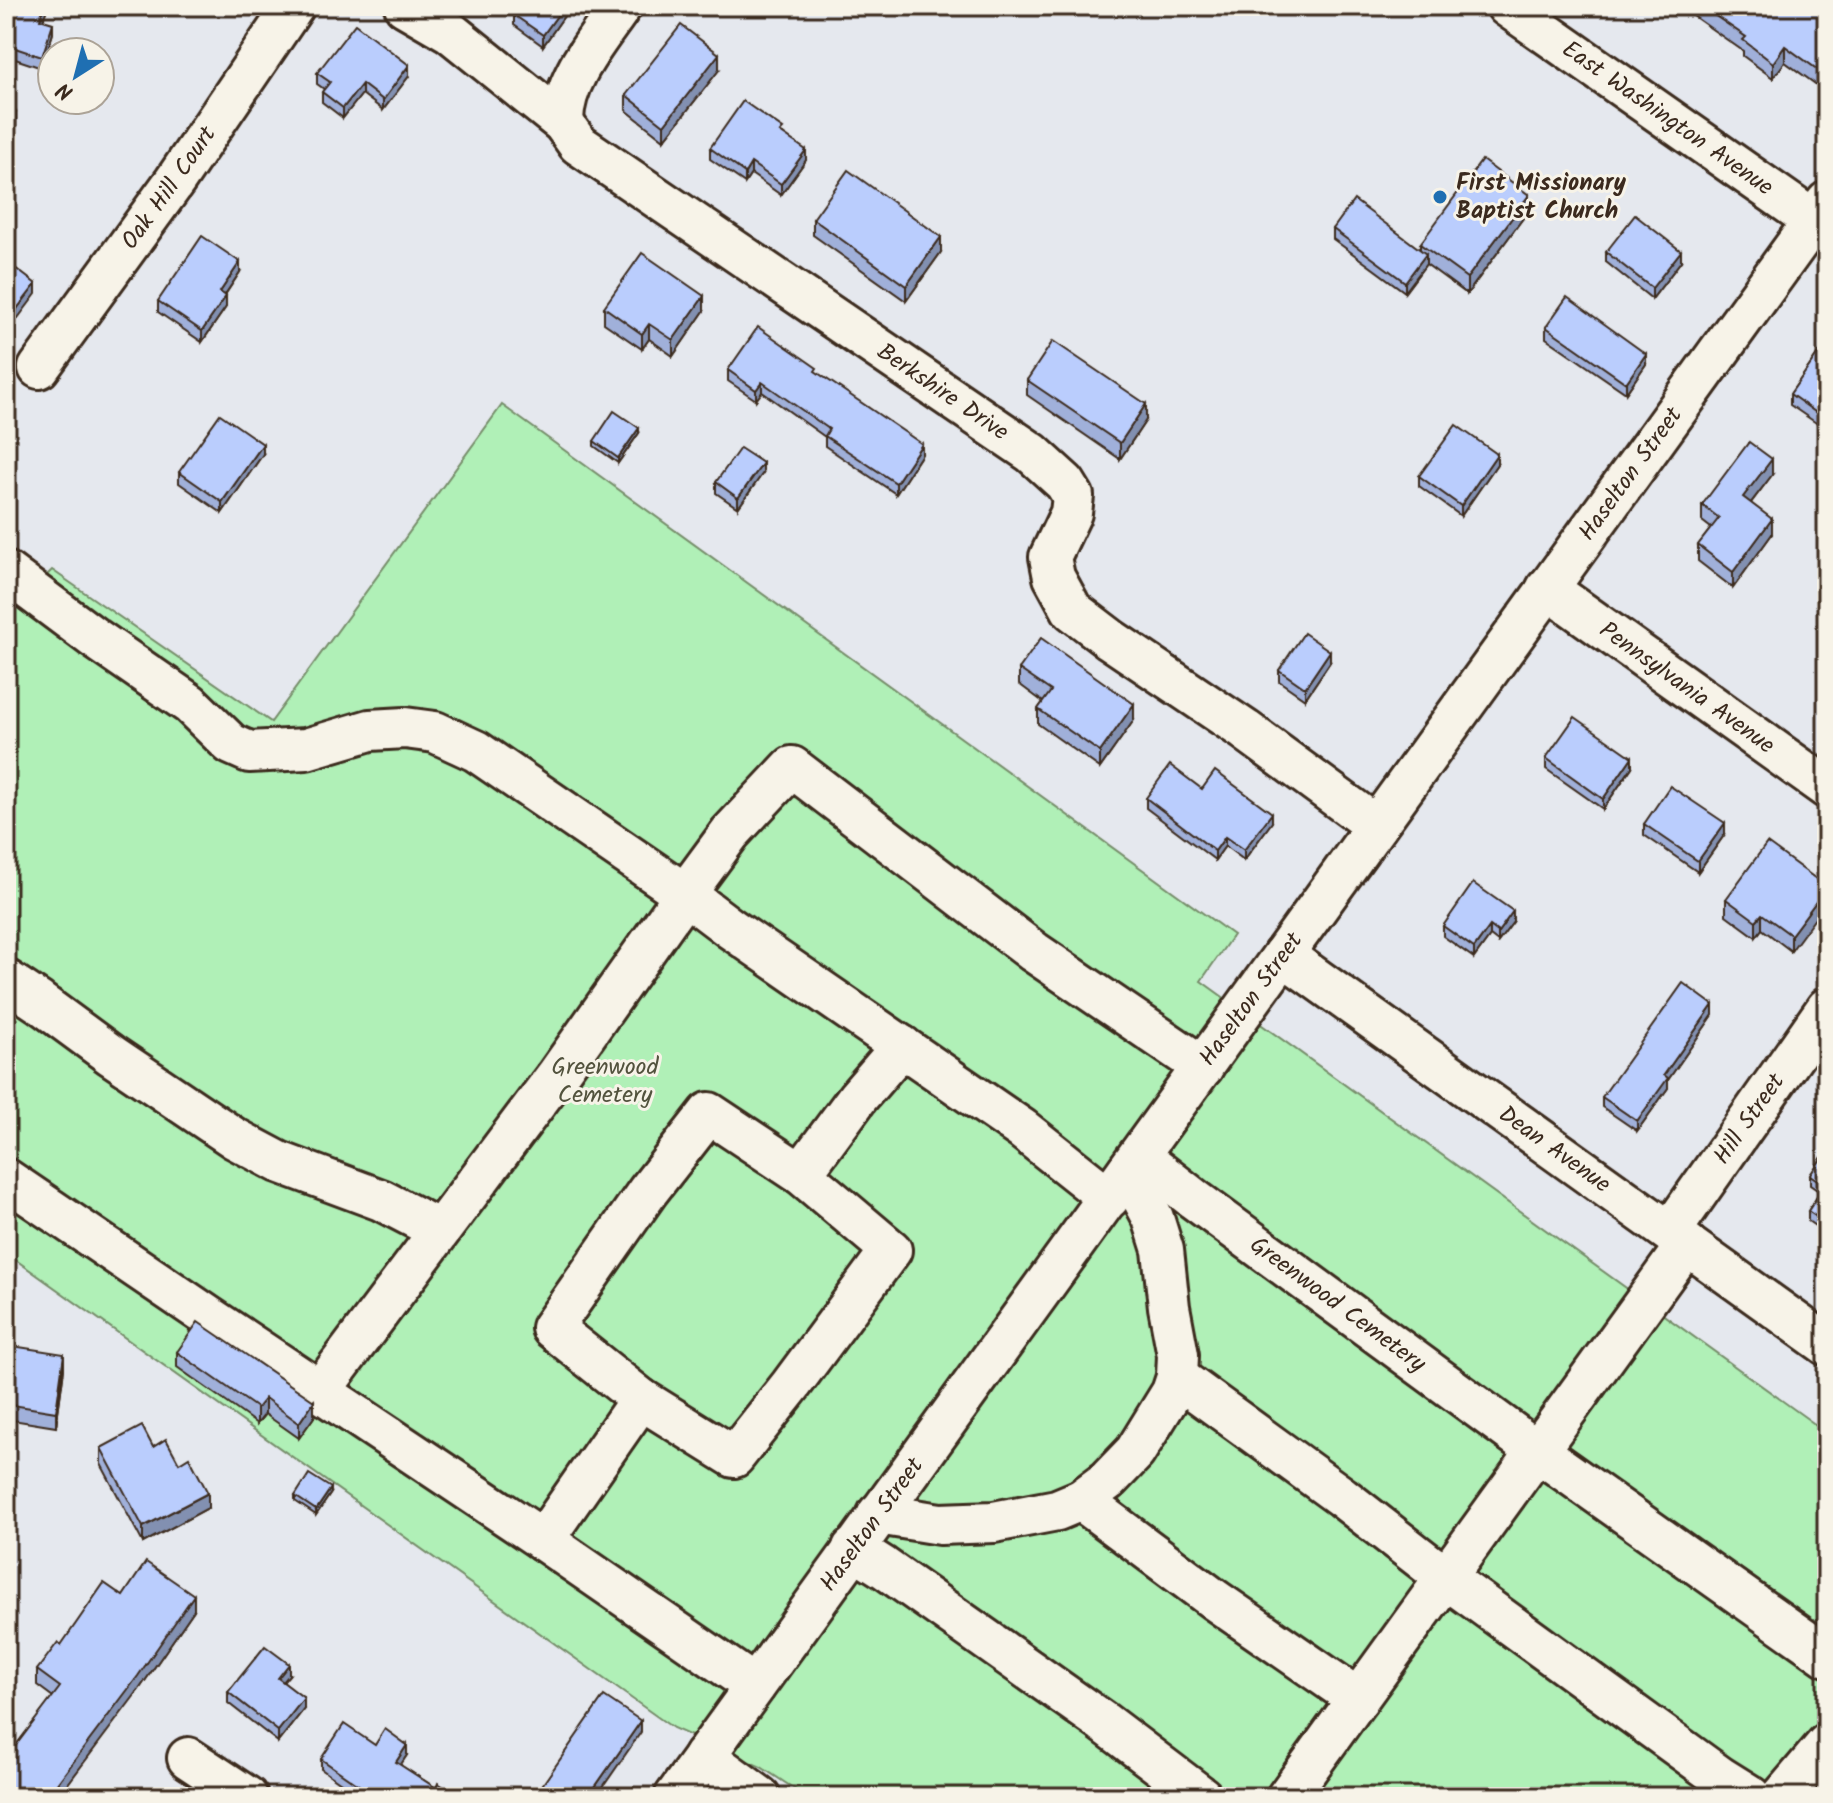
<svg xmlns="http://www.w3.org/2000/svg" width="1833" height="1803" font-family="Kalam,sans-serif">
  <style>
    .green { fill: #b0f0b7; stroke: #768d6a; stroke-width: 2 }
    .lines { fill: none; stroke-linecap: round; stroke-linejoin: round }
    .minor-casing { stroke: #3b2a1e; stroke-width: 46 }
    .minor { stroke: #f7f3e8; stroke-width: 40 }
    .wall { fill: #a0b0da; stroke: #3b2a1e; stroke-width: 2 }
    .shaded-wall { fill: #8290b1; stroke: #3b2a1e; stroke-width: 2 }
    .building { fill: #bacdfd; stroke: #3b2a1e; stroke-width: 2 }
    .poi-dot { fill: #1f6fb2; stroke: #f7f3e8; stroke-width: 3 }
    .labels { text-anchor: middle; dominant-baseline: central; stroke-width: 6; stroke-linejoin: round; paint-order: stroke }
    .street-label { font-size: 24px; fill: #3b2a1e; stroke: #f7f3e8 }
    .poi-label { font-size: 24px; font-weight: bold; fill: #3b2a1e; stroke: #f7f3e8; text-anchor: start }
    .park-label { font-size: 24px; fill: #52523d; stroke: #f7f3e8 }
  </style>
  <rect width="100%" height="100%" fill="#e5e8ee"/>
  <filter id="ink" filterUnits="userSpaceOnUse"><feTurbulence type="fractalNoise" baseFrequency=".0125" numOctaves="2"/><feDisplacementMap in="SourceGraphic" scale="16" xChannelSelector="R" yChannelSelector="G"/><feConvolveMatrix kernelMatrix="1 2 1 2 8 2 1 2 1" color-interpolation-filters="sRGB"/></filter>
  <g filter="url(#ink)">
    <path class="green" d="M502,405L1233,935L1201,981L1827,1433V1779L1814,1797H807L761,1767L673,1728L6,1253V547L46,576L52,570L271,722Z"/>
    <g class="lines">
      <g class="minor-casing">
        <g id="minor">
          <path id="s1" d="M405,6L450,32L563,123L578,144L1032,453L1065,483L1073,496L1071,513L1050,557L1054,577L1072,610L1110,639L1245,730L1376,826"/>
          <path id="s2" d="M1507,6L1827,230"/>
          <path d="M563,123C562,80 598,40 621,6"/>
          <path id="s3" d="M39,368L175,181L294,6"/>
          <path d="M6,572L93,637L190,704L231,744L249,752L306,749L370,730L405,728L435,732L476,751L685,894L730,928L1022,1129L1109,1198"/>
          <path id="s4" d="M1547,588L1827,788"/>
          <path id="s5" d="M1283,955L1827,1345"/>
          <path d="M6,980L39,1002L111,1055L234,1138L279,1162L381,1200L439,1230"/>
          <path d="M709,1113L801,1174L891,1250L791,1385L734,1457L641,1399L552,1328L648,1191Z"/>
          <path id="s6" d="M1139,1156L1194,1199L1537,1451L1827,1656"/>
          <path d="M801,1174L858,1097L902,1046"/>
          <path d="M6,1179L209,1317L543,1540L755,1686"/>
          <path id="s7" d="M1670,1232L1827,1008"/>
          <path d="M1177,1377L1342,1497L1446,1578L1720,1777L1752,1797"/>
          <path d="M320,1391L557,1075L685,894L730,833L792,767L1034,952L1203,1067"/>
          <path d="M1081,1500L1215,1600L1358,1699"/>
          <path d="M878,1514L940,1524L994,1522L1057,1510L1081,1500L1108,1480L1135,1452L1172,1392L1177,1377L1178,1355L1169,1307L1163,1250L1153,1218L1128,1170"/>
          <path d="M543,1540L641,1399"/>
          <path d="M853,1548L883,1567L1103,1722L1202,1797"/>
          <path d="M704,1756L760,1797"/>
          <path d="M188,1758L247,1797"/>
          <path id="s8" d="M675,1797L1827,202"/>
          <path d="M1287,1797L1687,1244"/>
          <path d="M1782,1797L1827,1744"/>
        </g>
      </g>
      <use href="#minor" class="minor"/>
    </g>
    <g class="wall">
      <path d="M6,6L43,20L53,33L42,68L6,56Z"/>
      <path d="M520,6H571L543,46L514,25V15Z"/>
      <path d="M1679,6H1827V88L1825,91L1785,62L1773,78L1743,56V51Z"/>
      <path d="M719,70L664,140L626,110V95Z"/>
      <path d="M317,73L409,76L383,110L362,94L343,118L322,102V92L324,89L317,84Z"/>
      <path d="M783,134L806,160L781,195L751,174L745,183L710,159V148Z"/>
      <path d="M1529,210L1467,294L1426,264L1405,292L1333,239V229L1420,250V244Z"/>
      <path d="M813,219L941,252L906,301L813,235Z"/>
      <path d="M1606,252L1681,261L1652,299L1606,262Z"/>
      <path d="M240,272L225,295L226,307L202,342L158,312V301Z"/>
      <path d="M604,307L704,311L673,356L649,339L642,349L604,323Z"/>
      <path d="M1546,327L1646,364L1626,393L1546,338Z"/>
      <path d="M1827,341L1825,429L1790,405V394Z"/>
      <path d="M728,370L817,373L922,454L896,494L825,446V437L762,392L756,400L728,381Z"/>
      <path d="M1027,380L1146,420L1120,459L1027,395Z"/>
      <path d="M639,433L618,463L594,446V441Z"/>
      <path d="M263,454L222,513L179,483V472Z"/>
      <path d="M1497,464L1461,516L1419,486V476Z"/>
      <path d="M763,473L738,508L716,493V482Z"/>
      <path d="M1772,475L1751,503L1772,534L1733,588L1698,561V545L1711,528L1702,521V505Z"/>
      <path d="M1330,662L1305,699L1279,681V670Z"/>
      <path d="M1019,669L1134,720L1100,768L1038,724V709L1043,702L1019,684Z"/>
      <path d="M1546,758L1632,767L1603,809L1546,769Z"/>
      <path d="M1202,789L1272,822L1244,860L1225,846L1215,860L1146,808V798Z"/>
      <path d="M1644,824L1725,834L1698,872L1644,835Z"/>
      <path d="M1827,887L1791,951L1762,929L1756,937L1726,915V899Z"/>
      <path d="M1513,922L1498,942L1490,936L1474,958L1443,936V926Z"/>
      <path d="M1713,1015L1668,1080V1088L1637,1131L1602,1107V1097Z"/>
      <path d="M1827,1150V1234L1808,1221V1211L1820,1192L1810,1185V1175Z"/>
      <path d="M6,1345L64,1369L56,1427L6,1419Z"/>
      <path d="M177,1352L314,1417L299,1438L265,1414L257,1424L177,1367Z"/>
      <path d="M153,1447L179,1463L208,1508L143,1543L101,1464V1448Z"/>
      <path d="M331,1493L316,1515L295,1501V1496Z"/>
      <path d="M123,1596L194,1610L138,1691L10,1753L53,1697L37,1685V1670L61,1645Z"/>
      <path d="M289,1675L283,1682L304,1709L278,1742L228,1703V1692Z"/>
      <path d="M375,1745L407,1755L400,1765L436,1788L459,1797H361L321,1769V1759Z"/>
    </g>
    <g class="shaded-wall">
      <path d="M44,6H48L40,29V19Z"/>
      <path d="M564,6H571L543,46V35Z"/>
      <path d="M53,23V33L42,68V57Z"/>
      <path d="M1785,46V62L1773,78V63Z"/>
      <path d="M719,54V70L664,140V125Z"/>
      <path d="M409,65V76L383,110V100Z"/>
      <path d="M1827,72V88L1825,91V75Z"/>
      <path d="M362,84V94L343,118V108Z"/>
      <path d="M11,88V104L6,111V95Z"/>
      <path d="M16,112V128L6,142V126Z"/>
      <path d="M806,150V160L781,195V184Z"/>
      <path d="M751,163V174L745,183V173Z"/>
      <path d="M1529,195V210L1467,294V278Z"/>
      <path d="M941,237V252L906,301V286Z"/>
      <path d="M1681,251V261L1652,299V288Z"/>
      <path d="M1426,254V264L1405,292V282Z"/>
      <path d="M240,262V272L220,302V292Z"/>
      <path d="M36,284V294L6,334V323Z"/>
      <path d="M226,296V307L202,342V331Z"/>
      <path d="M704,296V311L673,356V340Z"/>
      <path d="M649,324V339L642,349V334Z"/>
      <path d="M1646,354V364L1626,393V383Z"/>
      <path d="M762,382V392L756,400V390Z"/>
      <path d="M1146,404V420L1120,459V443Z"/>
      <path d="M639,428V433L618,463V458Z"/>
      <path d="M263,444V454L222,513V502Z"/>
      <path d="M922,444V454L896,494V483Z"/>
      <path d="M1497,454V464L1461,516V506Z"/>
      <path d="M1772,459V475L1743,513V497Z"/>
      <path d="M763,463V473L738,508V498Z"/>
      <path d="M1772,519V534L1733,588V572Z"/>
      <path d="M1330,651V662L1305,699V688Z"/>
      <path d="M1134,704V720L1100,768V752Z"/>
      <path d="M1632,757V767L1603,809V799Z"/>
      <path d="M1272,813V822L1244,860V850Z"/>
      <path d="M1725,823V834L1698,872V861Z"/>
      <path d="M1225,837V846L1215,860V851Z"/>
      <path d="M1827,887V902L1791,951V935Z"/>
      <path d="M1513,911V922L1498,942V932Z"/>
      <path d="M1762,914V929L1756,937V921Z"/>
      <path d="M1490,926V936L1474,958V948Z"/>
      <path d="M1713,1005V1015L1668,1080V1088L1637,1131V1121L1664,1075Z"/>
      <path d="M64,1354V1369L56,1427V1412Z"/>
      <path d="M265,1398V1414L257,1424V1408Z"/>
      <path d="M314,1401V1417L299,1438V1423Z"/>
      <path d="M331,1488V1493L316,1515V1510Z"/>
      <path d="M208,1493V1508L143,1543V1527Z"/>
      <path d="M194,1595V1610L138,1691L58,1797H47Z"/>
      <path d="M289,1664V1675L278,1688V1678Z"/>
      <path d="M304,1698V1709L278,1742V1731Z"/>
      <path d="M641,1721V1732L596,1797H588Z"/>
      <path d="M407,1745V1755L396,1772V1762Z"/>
    </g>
    <g class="building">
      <path d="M6,6H44L40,19L53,23L42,57L6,45Z"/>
      <path d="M520,6H564L543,35L514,15Z"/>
      <path d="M1701,6H1827V72L1825,75L1785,46L1773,63L1743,40L1746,37Z"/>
      <path d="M355,24L409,65L383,100L362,84L343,108L322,92L330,82L317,73Z"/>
      <path d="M681,25L719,54L664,125L626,95Z"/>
      <path d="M6,85L11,88L6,95Z"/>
      <path d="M743,101L783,129L780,132L806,150L781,184L751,163L745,173L710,148Z"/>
      <path d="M6,106L16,112L6,126Z"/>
      <path d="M1482,160L1529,195L1467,278L1420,244Z"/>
      <path d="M848,170L941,237L906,286L813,219Z"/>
      <path d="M1354,200L1426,254L1405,282L1333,229Z"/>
      <path d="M1635,215L1681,251L1652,288L1606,252Z"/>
      <path d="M202,236L240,262L220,292L226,296L202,331L158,301Z"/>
      <path d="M642,253L704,296L673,340L649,324L642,334L604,307Z"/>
      <path d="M6,261L36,284L6,323Z"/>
      <path d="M1567,297L1646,354L1626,383L1546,327Z"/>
      <path d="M758,327L817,368L815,371L922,444L896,483L825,436L829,429L762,382L756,390L728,370Z"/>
      <path d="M1053,341L1146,404L1120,443L1027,380Z"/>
      <path d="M1827,341V416L1825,419L1790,394Z"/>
      <path d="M614,411L639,428L618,458L594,441Z"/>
      <path d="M220,414L263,444L222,502L179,472Z"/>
      <path d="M1456,425L1497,454L1461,506L1419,476Z"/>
      <path d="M1749,442L1772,459L1743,497L1772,519L1733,572L1698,545L1719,518L1702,505Z"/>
      <path d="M740,448L763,463L738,498L716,482Z"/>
      <path d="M1304,633L1330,651L1305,688L1279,670Z"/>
      <path d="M1041,638L1134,704L1100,752L1038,709L1051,691L1019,669Z"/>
      <path d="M1575,717L1632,757L1603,799L1546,758Z"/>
      <path d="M1170,765L1202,789L1215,771L1272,813L1244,850L1225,837L1215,851L1146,798Z"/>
      <path d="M1670,786L1725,823L1698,861L1644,824Z"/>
      <path d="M1767,843L1827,887L1791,935L1762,914L1756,921L1726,899Z"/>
      <path d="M1473,883L1513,911L1498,932L1490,926L1474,948L1443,926Z"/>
      <path d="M1683,983L1713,1005L1664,1075L1668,1078L1637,1121L1602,1097Z"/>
      <path d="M1827,1150V1224L1808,1211L1825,1185L1810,1175Z"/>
      <path d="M198,1322L314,1401L299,1423L265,1398L257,1408L177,1352Z"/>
      <path d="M6,1345L64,1354L56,1412L6,1404Z"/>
      <path d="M142,1426L153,1447L166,1439L179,1463L189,1457L208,1493L143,1527L101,1448Z"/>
      <path d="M309,1474L331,1488L316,1510L295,1496Z"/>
      <path d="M146,1562L194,1595L138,1676L47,1797H6V1750L10,1753L60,1687L37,1670L58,1642L61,1645L104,1583L123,1596Z"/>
      <path d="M265,1646L289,1664L278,1678L304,1698L278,1731L228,1692Z"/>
      <path d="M604,1696L641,1721L588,1797H527L529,1794L534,1797Z"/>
      <path d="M344,1724L375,1745L385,1729L407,1745L396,1762L436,1788L438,1783L459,1797H376L321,1759Z"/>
    </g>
  </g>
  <circle class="poi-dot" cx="1440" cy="197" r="8"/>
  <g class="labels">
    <g class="street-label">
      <text stroke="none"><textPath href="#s2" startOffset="196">East Washington Avenue</textPath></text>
      <text stroke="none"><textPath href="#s3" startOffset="222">Oak Hill Court</textPath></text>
      <text stroke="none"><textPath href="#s1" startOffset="664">Berkshire Drive</textPath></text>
      <text stroke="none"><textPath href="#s8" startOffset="1632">Haselton Street</textPath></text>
      <text stroke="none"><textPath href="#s4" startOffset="172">Pennsylvania Avenue</textPath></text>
      <text stroke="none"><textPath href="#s8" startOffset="984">Haselton Street</textPath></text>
      <text stroke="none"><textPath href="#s7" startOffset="138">Hill Street</textPath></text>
      <text stroke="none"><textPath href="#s5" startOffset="334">Dean Avenue</textPath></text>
      <text stroke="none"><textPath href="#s6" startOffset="248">Greenwood Cemetery</textPath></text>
      <text stroke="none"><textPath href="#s8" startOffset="336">Haselton Street</textPath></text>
    </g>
    <g class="poi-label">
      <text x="1456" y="183">First Missionary<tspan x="1456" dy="28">Baptist Church</tspan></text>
    </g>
    <g class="park-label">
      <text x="605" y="1067">Greenwood<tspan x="605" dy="28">Cemetery</tspan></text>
    </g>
  </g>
  <rect width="1833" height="1803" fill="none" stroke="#f7f3e8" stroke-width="32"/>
  <rect x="16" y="16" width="1801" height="1771" fill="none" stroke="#3b2a1e" stroke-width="3" filter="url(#ink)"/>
  <g transform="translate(76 76) rotate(216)"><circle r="38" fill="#f7f3e8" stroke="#aca397" stroke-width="2"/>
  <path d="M0-6L14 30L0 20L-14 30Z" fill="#1f6fb2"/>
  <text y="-12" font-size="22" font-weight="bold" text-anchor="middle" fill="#3b2a1e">N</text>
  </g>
</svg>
